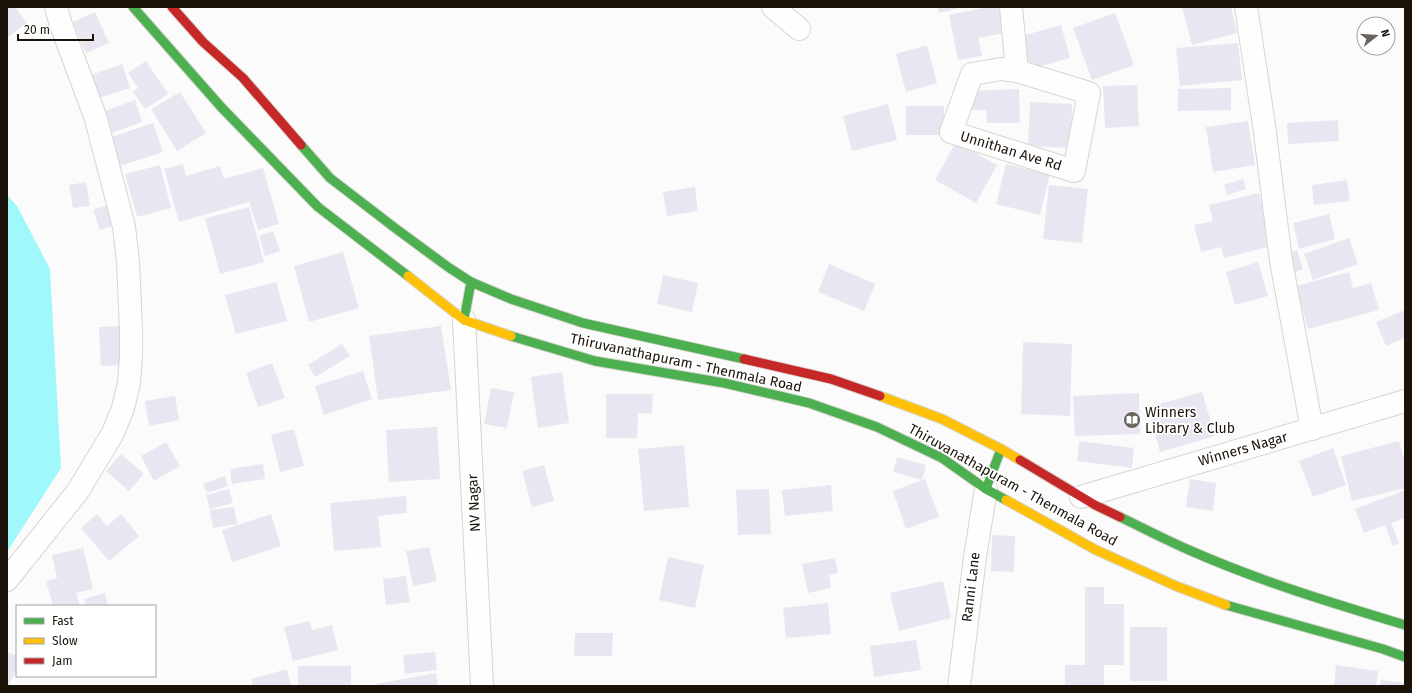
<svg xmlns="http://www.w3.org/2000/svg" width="1412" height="693" font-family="'Fira Sans',sans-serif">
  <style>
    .water { fill: #a0f8fb }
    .building { fill: #e9e6f2 }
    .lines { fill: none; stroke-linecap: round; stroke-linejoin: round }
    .street-casing { stroke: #d8d4cf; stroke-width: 24 }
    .fast-casing { stroke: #d8d4cf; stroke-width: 11 }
    .slow-casing { stroke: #d8d4cf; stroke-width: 11 }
    .jam-casing { stroke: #d8d4cf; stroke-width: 11 }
    .street { stroke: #fefefe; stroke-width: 22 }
    .fast { stroke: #4caf50; stroke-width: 9 }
    .slow { stroke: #ffc107; stroke-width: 9 }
    .jam { stroke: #c62828; stroke-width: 9 }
    .labels { text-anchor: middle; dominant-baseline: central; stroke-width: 3.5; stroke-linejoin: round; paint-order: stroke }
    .street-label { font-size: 14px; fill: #1b1309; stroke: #fff }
    .poi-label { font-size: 14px; fill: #1b1309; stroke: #fff; text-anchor: start }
  </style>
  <rect width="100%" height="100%" fill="#fbfbfb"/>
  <path class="water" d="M7,195L17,206L50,269L61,468L7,552Z"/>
  <g class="building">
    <path d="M7,7H15L27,23L7,38Z"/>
    <path d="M937,7H959V8L939,13Z"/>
    <path d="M988,7H1000L1005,33L978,38L982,56L958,60L949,15Z"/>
    <path d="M1182,7H1231L1237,33L1192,45Z"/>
    <path d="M95,12L109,43L86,53L73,22Z"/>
    <path d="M1115,13L1134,65L1092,80L1073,28Z"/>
    <path d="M1061,25L1070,58L1031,69L1022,36Z"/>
    <path d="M1238,43L1242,80L1180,86L1176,48Z"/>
    <path d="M927,45L937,83L906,92L896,54Z"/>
    <path d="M146,61L168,94L145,109L133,92L138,88L128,73Z"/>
    <path d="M122,64L130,88L99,98L91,75Z"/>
    <path d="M1137,85L1139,126L1105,128L1103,86Z"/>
    <path d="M1231,88V110L1178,111V89Z"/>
    <path d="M1019,89L1020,123H987L986,110H967V91Z"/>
    <path d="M180,92L206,133L177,151L151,109Z"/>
    <path d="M135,100L142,122L109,134L102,112Z"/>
    <path d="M1030,102L1072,104L1071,148L1028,146Z"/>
    <path d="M888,104L897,140L852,151L843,116Z"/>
    <rect x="906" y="106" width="38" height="29"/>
    <path d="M1338,120L1339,141L1288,144L1287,123Z"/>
    <path d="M1248,121L1255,165L1213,172L1206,127Z"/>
    <path d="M153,123L163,152L120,166L111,137Z"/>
    <path d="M956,142L997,165L976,203L935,180Z"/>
    <path d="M183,164L186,176L220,166L224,179L263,168L279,224L258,230L249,202L179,222L164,169Z"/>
    <path d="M1006,164L1050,175L1040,215L996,204Z"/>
    <path d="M160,165L171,208L137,217L125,174Z"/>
    <path d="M1243,179L1246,189L1227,195L1224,185Z"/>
    <path d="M1347,180L1350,201L1314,205L1312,185Z"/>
    <path d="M86,182L90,206L73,208L69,185Z"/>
    <path d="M1049,185L1088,189L1082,243L1043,239Z"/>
    <path d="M695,187L698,211L667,216L663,192Z"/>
    <path d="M1259,193L1272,246L1224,258L1221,247L1201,252L1194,225L1213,221L1209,205Z"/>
    <path d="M111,204L118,224L100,230L93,210Z"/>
    <path d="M249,207L264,262L220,274L205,218Z"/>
    <path d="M1329,214L1335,239L1299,249L1293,223Z"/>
    <path d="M273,231L280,251L265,256L259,236Z"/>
    <path d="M1349,238L1358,264L1313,280L1304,254Z"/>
    <path d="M1297,250L1303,269L1290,274L1283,255Z"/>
    <path d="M343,252L359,308L309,322L294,266Z"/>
    <path d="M1258,262L1268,296L1235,305L1226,272Z"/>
    <path d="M829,264L875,284L864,311L818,292Z"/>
    <path d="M1349,272L1353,288L1371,283L1379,310L1308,329L1296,286Z"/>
    <path d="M663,275L698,283L692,312L657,304Z"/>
    <path d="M276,282L287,321L236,334L225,295Z"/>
    <path d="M1405,310V338L1386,346L1376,322Z"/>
    <path d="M125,326L126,365L101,366L99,327Z"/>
    <path d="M441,326L451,390L378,400L369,336Z"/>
    <path d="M1023,342L1072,344L1070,416L1021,414Z"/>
    <path d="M342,344L350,356L315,377L308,365Z"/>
    <path d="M272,363L285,398L258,407L246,373Z"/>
    <path d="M363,371L372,399L324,415L315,386Z"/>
    <path d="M562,372L569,423L538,428L531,377Z"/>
    <path d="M491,388L514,392L507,428L484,424Z"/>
    <path d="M1202,392L1215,436L1160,452L1148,407Z"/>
    <path d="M1139,393L1140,434L1075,436L1073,396Z"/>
    <path d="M606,394H653L652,414L638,413L637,438H606Z"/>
    <path d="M175,396L179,420L149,426L145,401Z"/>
    <path d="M437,427L440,479L389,482L386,430Z"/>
    <path d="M294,429L304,466L280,472L271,435Z"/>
    <path d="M1079,441L1134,448L1132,468L1077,461Z"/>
    <path d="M1399,441L1405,463V488L1352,501L1341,456Z"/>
    <path d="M166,442L180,466L154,481L141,456Z"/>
    <path d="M684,445L689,507L644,511L638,449Z"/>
    <path d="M1333,448L1346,485L1313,497L1299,461Z"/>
    <path d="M121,454L144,474L129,491L106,471Z"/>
    <path d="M897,457L926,465L922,480L893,472Z"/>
    <path d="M263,464L265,479L232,484L230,469Z"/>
    <path d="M544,465L554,501L532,507L522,471Z"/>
    <path d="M225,476L228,486L207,493L203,484Z"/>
    <path d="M925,479L939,517L906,529L893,491Z"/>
    <path d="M1190,479L1216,483L1213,511L1186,507Z"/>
    <path d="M831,485L833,511L785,516L782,490Z"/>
    <path d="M229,489L233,503L210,509L206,495Z"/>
    <path d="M769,489L771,534L738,535L736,490Z"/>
    <path d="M1405,490V518L1391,523L1399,543L1393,546L1385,525L1364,533L1355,509Z"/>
    <path d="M406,496L407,513L378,516L381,547L334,551L330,503Z"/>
    <path d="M234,507L237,524L213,528L210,510Z"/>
    <path d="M97,514L107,526L121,514L139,536L109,561L81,528Z"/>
    <path d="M271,514L281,546L232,562L222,530Z"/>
    <path d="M992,535L1015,536L1014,572L991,571Z"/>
    <path d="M429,547L437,581L413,586L406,551Z"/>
    <path d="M83,548L93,589L76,593L80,606H53L46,581L57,578L52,555Z"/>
    <path d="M668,557L704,565L695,608L659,600Z"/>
    <path d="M835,558L838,573L829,575L831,588L808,593L802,564Z"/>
    <path d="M406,576L410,602L386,605L383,579Z"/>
    <path d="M943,581L951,618L899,631L890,593Z"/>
    <path d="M1085,587H1104V604H1124V665H1104V686H1065V665H1085Z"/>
    <path d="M105,593L108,606H86L84,599Z"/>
    <path d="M828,603L831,634L786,638L783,608Z"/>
    <path d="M310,621L312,630L332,625L338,650L293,661L284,627Z"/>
    <rect x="1130" y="627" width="37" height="54"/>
    <path d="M575,633H613L612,656H574Z"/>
    <path d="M916,640L921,670L874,677L870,646Z"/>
    <path d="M7,652L17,656V667L9,686H7Z"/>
    <path d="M435,652L437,670L405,674L403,655Z"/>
    <path d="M1336,665L1378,671L1376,686H1334Z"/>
    <rect x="298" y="666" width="53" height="20"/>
    <path d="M287,669L291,686H253L251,679Z"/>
    <path d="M436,673L438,686H376V684Z"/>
    <path d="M1381,680L1405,683V686H1380Z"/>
  </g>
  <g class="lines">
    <g class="street-casing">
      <g id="street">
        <path d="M773,7L799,29"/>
        <path d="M1011,7L1017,71"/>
        <path d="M1246,7L1264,125L1281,261L1312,429"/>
        <path d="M1001,69L1017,71L1089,93L1074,171L951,132L972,74Z"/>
        <path d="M464,320L482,686"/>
        <path d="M1081,497L1405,401"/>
        <path d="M7,580L78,491L113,433L123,408L129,383L131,356V330L128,262L124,227L96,119L60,22L56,7"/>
        <path d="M959,686L975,557L986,489"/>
      </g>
    </g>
    <g class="fast-casing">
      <g id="fast">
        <path d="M133,7L222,108L318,207L408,276"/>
        <path d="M301,145L330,178L395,228L448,267L471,282L511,299L583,323L744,359"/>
        <path d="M464,320L471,282"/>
        <path d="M511,336L595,361L724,383L809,403L877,427L942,458L986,489L1006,500"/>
        <path d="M986,489L1001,449"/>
        <path d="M1120,517C1143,528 1166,540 1189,550C1259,581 1332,603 1405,625"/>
        <path d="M1226,605L1383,649L1405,657"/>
      </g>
    </g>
    <g class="slow-casing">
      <g id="slow">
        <path d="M408,276L464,320L511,336"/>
        <path d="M880,396L942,419L1001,449L1020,460"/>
        <path d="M1006,500L1096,550L1176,586L1226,605"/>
      </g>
    </g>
    <g class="jam-casing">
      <g id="jam">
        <path d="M172,7L203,42L243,78L301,145"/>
        <path d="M744,359L831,379L880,396"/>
        <path d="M1020,460L1095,505L1120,517"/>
      </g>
    </g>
    <use href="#street" class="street"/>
    <use href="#fast" class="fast"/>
    <use href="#slow" class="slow"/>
    <use href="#jam" class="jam"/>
  </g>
  <defs>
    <g id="library-disc" transform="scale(0.9)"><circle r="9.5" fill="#69645e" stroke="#fff"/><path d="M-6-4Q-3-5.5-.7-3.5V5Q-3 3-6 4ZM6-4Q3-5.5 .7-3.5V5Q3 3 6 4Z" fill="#fff"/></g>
  </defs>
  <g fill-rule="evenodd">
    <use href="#library-disc" x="1132" y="420"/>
  </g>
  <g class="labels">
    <g class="street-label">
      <text transform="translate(1011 151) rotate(17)">Unnithan Ave Rd</text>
      <text transform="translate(686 363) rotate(12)">Thiruvanathapuram - Thenmala Road</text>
      <text transform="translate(1243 449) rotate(-16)">Winners Nagar</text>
      <text transform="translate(1013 485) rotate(29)">Thiruvanathapuram - Thenmala Road</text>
      <text transform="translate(474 503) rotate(-93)">NV Nagar</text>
      <text transform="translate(971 587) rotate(-83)">Ranni Lane</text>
    </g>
    <g class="poi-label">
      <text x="1145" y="412">Winners<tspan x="1145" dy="16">Library &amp; Club</tspan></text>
    </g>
  </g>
  <rect width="1412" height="693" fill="none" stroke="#1b1309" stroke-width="16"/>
  <rect x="16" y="605" width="140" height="72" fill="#ffffff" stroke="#a4a19d"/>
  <rect x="24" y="618" width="20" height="6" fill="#4caf50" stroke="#a4a19d"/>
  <text x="52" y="625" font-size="12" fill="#1b1309">Fast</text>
  <rect x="24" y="638" width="20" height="6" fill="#ffc107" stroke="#a4a19d"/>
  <text x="52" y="645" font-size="12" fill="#1b1309">Slow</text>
  <rect x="24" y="658" width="20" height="6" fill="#c62828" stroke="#a4a19d"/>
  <text x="52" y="665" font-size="12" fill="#1b1309">Jam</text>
  <g transform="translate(1376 36) rotate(73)"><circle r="19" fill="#ffffff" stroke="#a4a19d"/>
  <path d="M0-3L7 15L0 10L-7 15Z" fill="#69645e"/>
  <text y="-6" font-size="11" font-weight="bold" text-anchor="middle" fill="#1b1309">N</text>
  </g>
  <path d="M18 34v6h75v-6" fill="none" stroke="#1b1309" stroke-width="2"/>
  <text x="24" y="34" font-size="12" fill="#1b1309" stroke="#ffffff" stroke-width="3" paint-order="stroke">20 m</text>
</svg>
